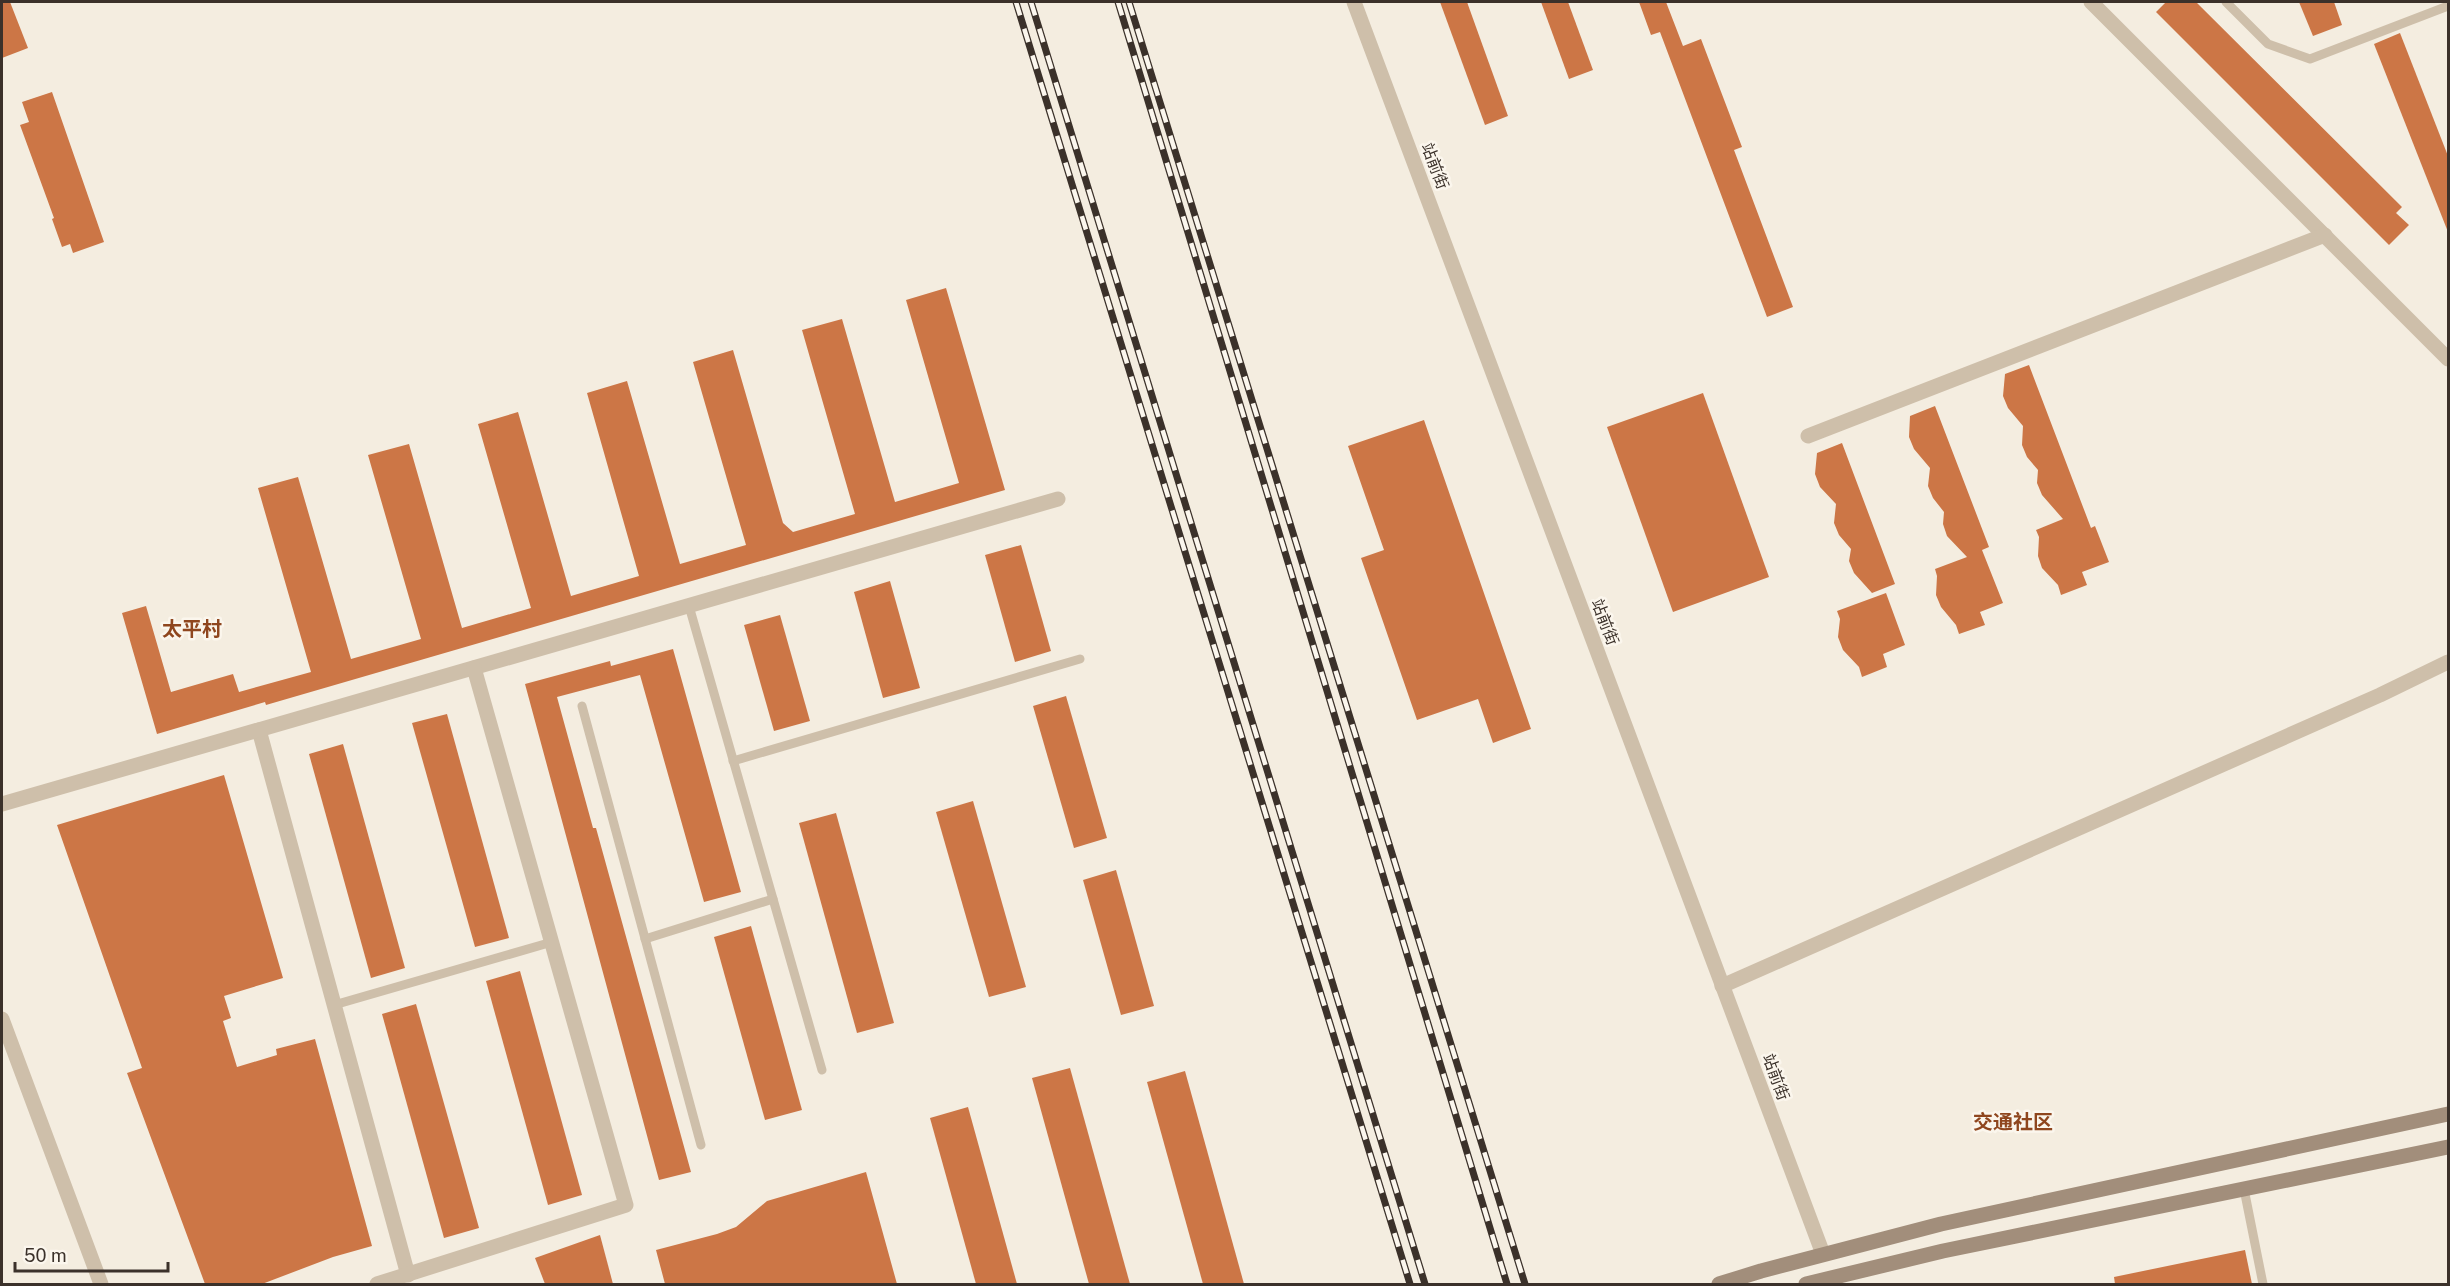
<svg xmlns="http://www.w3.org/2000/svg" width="2450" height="1286" font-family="'Public Sans','Noto Sans SC',sans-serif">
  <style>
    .building { fill: #cc7646 }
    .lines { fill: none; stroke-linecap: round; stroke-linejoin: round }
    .service { stroke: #cebfaa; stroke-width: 9 }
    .minor { stroke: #cebfaa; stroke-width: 15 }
    .tertiary { stroke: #cebfaa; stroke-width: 15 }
    .secondary { stroke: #a28e7b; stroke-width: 15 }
    .rail-casing { stroke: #3b312a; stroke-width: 7 }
    .rail { stroke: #fbf6ed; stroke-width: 4.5; stroke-dasharray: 14; stroke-linecap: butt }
    .labels { text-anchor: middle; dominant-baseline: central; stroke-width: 5; stroke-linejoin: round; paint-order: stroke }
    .street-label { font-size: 16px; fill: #3b312a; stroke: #fbf6ed }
    .quarter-label { font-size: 20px; font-weight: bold; fill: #8f461e; stroke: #fbf6ed }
  </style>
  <rect width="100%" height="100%" fill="#f4ede0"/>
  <g class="building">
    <path d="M2,2H10L28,48L2,58Z"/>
    <path d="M1440,2H1467L1508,116L1485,125Z"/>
    <path d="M1541,2H1568L1593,70L1569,79Z"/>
    <path d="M1639,2H1666L1683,46L1701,39L1742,147L1734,150L1793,307L1767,317L1660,32L1651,35Z"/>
    <path d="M2166,2H2196L2402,207L2396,213L2409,225L2389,245L2156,12Z"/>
    <path d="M2299,2H2334L2342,25L2313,36Z"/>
    <path d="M2400,33L2448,156V232L2374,44Z"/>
    <path d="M52,92L104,242L73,253L70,244L62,247L52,219L54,218L20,125L29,122L22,102Z"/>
    <path d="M946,288L1005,490L266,705L265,702L157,734L122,613L146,606L171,692L233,674L239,692L311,672L258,488L298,477L351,659L421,639L368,455L409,444L462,628L531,608L478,424L518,412L571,596L639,576L587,393L627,381L680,564L746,545L693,362L733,350L783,523L793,532L855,514L802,330L842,319L895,502L959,483L906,300Z"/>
    <path d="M2029,365L2091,528L2095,526L2109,562L2082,572L2087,585L2061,595L2058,585L2042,568L2038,556L2039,537L2036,530L2063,519L2042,495L2037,483L2038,470L2027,457L2022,445L2023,426L2008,408L2003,396L2005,374Z"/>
    <path d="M1703,393L1769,577L1673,612L1607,427Z"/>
    <path d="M1935,406L1989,547L1982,550L2003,603L1980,612L1985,625L1959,634L1956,625L1941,607L1936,595L1937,576L1935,569L1967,557L1947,536L1943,524L1944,512L1933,498L1928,486L1930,468L1914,449L1909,437L1910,416Z"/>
    <path d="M1424,420L1531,729L1493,743L1478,699L1417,720L1361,558L1384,550L1348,446Z"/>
    <path d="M1842,443L1895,584L1872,593L1854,573L1849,561L1851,549L1839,535L1834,523L1836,504L1820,487L1815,474L1817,453Z"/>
    <path d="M1021,545L1051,651L1015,662L985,555Z"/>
    <path d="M890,581L920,688L883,698L854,592Z"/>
    <path d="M1886,593L1905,645L1883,654L1887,667L1862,677L1859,667L1843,650L1838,637L1840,619L1837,611Z"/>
    <path d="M780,615L810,721L774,731L744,625Z"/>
    <path d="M673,649L741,892L704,902L640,675L557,697L593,828H596L691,1172L659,1180L525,684L610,661L611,666Z"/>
    <path d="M1066,696L1107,838L1074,848L1033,706Z"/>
    <path d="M447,714L509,938L475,947L412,723Z"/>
    <path d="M343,744L405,968L371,978L309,754Z"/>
    <path d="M224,775L283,978L224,996L231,1018L223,1021L237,1067L277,1055L276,1049L315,1039L372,1246L333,1257L262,1284H205L127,1073L142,1068L57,825Z"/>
    <path d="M973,801L1026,987L989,997L936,812Z"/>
    <path d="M836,813L894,1023L857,1033L799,823Z"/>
    <path d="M1116,870L1154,1006L1121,1015L1083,880Z"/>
    <path d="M751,926L802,1110L765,1120L714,937Z"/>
    <path d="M520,971L582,1195L548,1205L486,981Z"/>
    <path d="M416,1004L479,1228L444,1238L382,1014Z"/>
    <path d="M1070,1068L1130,1284H1089L1032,1078Z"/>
    <path d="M1185,1071L1244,1284H1203L1147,1082Z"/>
    <path d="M968,1107L1017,1284H976L930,1118Z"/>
    <path d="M866,1172L897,1284H665L656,1250L717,1234L736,1227L767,1201Z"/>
    <path d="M600,1235L613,1284H545L535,1258Z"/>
    <path d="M2245,1250L2252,1284H2115L2114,1277Z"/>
  </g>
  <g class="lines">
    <g class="service">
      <path d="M2226,2L2268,44L2310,59L2448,6"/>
      <path d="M689,606L822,1070"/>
      <path d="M582,706L701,1145"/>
      <path d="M733,761L1080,659"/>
      <path d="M645,939L773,899"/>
      <path d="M334,1005L552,942"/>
      <path d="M2244,1189L2263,1284"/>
    </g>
    <g class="minor">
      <path d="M2091,2L2448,359"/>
      <path d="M1808,436L2325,235"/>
      <path d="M259,730L408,1275"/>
      <path d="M2,804L1058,499"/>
      <path d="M1722,986L2380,695L2448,662"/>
      <path d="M377,1284L626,1205L474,668"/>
    </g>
    <g class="tertiary">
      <path d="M1354,2L1823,1254"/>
      <path d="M2,1019L101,1284"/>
    </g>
    <g class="secondary">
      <path d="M1719,1284L1761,1271L1941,1224L2448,1114"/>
      <path d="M1806,1284L1943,1251L2448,1147"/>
    </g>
    <g class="rail-casing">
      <g id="rail">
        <path d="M1016,2L1410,1284"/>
        <path d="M1031,2L1425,1284"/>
        <path d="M1118,2L1507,1284"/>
        <path d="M1129,2L1525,1284"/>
      </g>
    </g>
    <use href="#rail" class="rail"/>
  </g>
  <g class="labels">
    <g class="street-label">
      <text transform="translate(1435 166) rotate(69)">站前街</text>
      <text transform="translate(1605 622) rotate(69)">站前街</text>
      <text transform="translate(1776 1077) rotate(70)">站前街</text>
    </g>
    <g class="quarter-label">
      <text x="192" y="629">太平村</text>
      <text x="2013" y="1122">交通社区</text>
    </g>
  </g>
  <rect width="2450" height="1286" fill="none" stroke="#3b312a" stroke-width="6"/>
  <path d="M15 1262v9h153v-9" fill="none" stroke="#3b312a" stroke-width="3"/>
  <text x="24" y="1262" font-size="18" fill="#3b312a" stroke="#fbf6ed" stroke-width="4.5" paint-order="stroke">50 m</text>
</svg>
